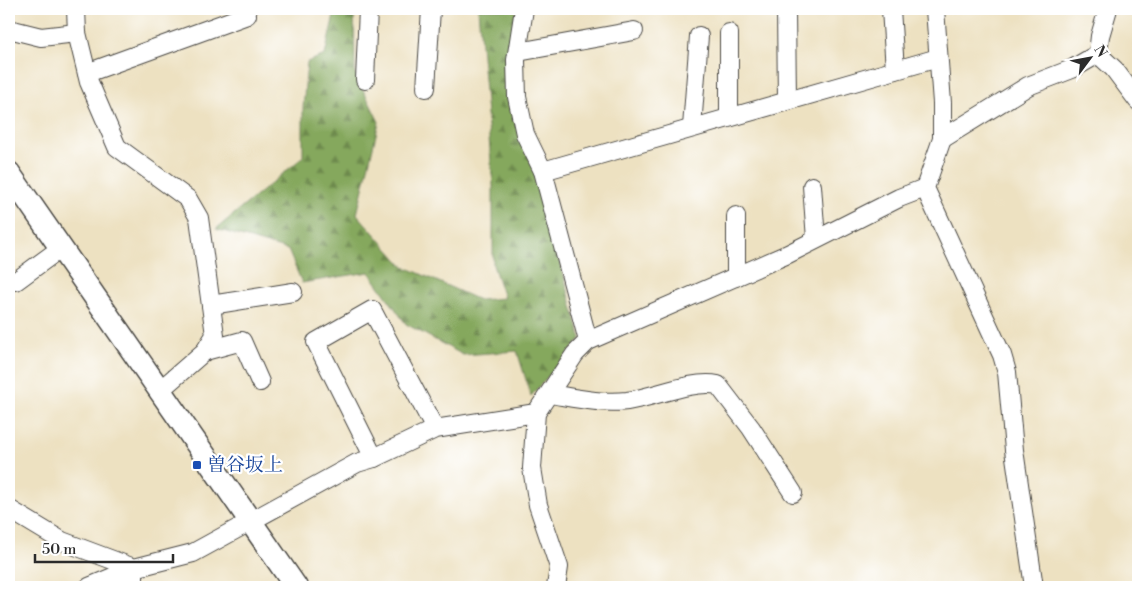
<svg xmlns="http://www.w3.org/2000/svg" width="1147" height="596" font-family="'Libre Bodoni','Noto Serif JP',serif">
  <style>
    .forest { fill: url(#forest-firs); stroke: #586a44 }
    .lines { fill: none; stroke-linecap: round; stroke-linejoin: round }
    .minor-casing { stroke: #484642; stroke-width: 20 }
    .major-casing { stroke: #484642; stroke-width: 25 }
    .minor { stroke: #fff; stroke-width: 18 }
    .major { stroke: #fff; stroke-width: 22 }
    .transit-dot { fill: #1a4fb4; stroke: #fff; stroke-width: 2 }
    .labels { text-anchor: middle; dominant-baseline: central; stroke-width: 4.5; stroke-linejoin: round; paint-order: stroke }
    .transit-label { font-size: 19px; fill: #164399; stroke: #fff; text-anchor: start }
  </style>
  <defs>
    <pattern id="forest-firs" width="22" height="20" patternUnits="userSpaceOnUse" patternTransform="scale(1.25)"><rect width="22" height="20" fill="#85a85d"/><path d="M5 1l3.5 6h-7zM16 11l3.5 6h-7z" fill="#6d894d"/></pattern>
  </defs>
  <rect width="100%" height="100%" fill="#fff"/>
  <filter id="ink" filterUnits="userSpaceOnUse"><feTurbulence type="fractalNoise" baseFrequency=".02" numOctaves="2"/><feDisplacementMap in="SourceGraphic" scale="10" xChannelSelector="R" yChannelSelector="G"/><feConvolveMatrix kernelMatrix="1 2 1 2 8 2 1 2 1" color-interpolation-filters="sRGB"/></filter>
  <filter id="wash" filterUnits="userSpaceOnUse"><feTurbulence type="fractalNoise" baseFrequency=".0096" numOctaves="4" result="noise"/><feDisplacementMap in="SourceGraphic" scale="20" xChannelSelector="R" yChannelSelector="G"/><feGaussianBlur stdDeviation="1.12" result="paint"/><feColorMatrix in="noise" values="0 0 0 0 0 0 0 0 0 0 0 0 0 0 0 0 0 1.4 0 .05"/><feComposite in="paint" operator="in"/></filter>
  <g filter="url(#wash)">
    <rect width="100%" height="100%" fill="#ede1c1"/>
    <path class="forest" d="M319,9H354L355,73L379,122L357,214L403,266L479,300L504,298L493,265V185L478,9H516L509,95L541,190L581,339L531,396L517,351L463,355L406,324L369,272L302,283L288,250L216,229L303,157V108L307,62L325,55L334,15Z"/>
  </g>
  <g filter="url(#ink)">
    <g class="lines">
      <g class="minor-casing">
        <g id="minor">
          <path d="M76,9L77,33L89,82L117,147L188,199L199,218L215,335L205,351L159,391"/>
          <path d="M524,9L516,60L517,97L525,134L543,171L588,341"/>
          <path d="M786,9L787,100"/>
          <path d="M891,9L895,70"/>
          <path d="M935,9L942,103V139L925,188L1002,355L1007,372L1014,450L1034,587"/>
          <path d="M9,29L41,37L77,33"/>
          <path d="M729,33V116"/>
          <path d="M518,52L634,31"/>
          <path d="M1098,54L1114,69L1138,101"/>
          <path d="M1098,54L1100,36L1108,9"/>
          <path d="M87,73L247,15L245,9"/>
          <path d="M365,80L368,9"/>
          <path d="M426,88L431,9"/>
          <path d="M692,127L699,36"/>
          <path d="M942,139L1028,86L1072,69L1098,54"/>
          <path d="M543,171L938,58"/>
          <path d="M812,186L816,239"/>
          <path d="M736,216V277"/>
          <path d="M16,281L61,248"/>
          <path d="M211,305L293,292"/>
          <path d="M205,351L242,341L260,382"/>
          <path d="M550,394C575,398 601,404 627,401C655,397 691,380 718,385L751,428L793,493"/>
          <path d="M374,458L316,342L372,310L435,429"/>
          <path d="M9,509L62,541L134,568V587"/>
          <path d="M89,587L134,568L193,553L357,463L374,458L435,429L536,413"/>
          <path d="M556,587L559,567L538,505L532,468L536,413L575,354L588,341L788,254L899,198L925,188"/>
        </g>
      </g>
      <g class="major-casing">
        <path id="major" d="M9,173L296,587"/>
      </g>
      <use href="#minor" class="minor"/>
      <use href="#major" class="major"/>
    </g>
  </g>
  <rect class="transit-dot" x="192" y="460" width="10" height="10" rx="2.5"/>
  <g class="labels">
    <g class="transit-label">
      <text x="207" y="465">曽谷坂上</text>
    </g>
  </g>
  <rect width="1147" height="596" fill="none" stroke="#fff" stroke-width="30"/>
  <g transform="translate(1090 58) rotate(58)" stroke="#ffffff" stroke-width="4" paint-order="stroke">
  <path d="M0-4L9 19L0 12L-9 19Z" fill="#2b2b2b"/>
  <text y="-8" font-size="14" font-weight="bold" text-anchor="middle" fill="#2b2b2b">N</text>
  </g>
  <path d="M35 554v8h138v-8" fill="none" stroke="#2b2b2b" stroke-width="2.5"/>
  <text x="42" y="554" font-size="15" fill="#2b2b2b" stroke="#ffffff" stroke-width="4" paint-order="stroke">50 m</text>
</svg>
